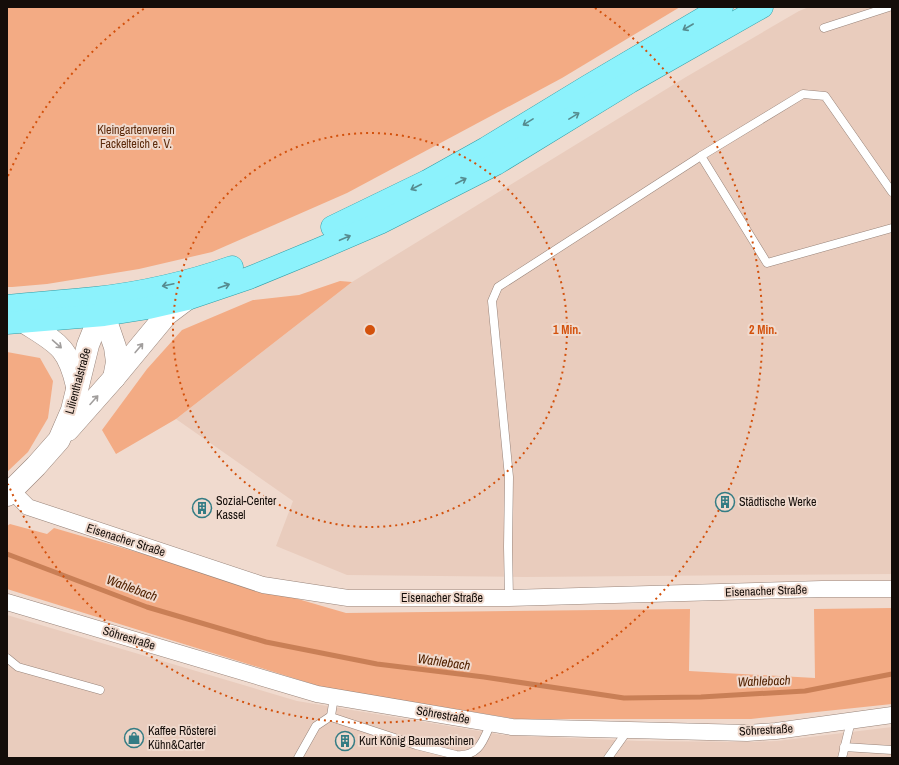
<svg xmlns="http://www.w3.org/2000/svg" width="899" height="765" font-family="'Archivo Narrow',sans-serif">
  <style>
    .built { fill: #e9ccbd }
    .green { fill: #f3ab84 }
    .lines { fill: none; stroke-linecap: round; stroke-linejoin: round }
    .stream { stroke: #c97f56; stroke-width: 5 }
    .lane-casing { stroke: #98847a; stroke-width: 9 }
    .street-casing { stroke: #98847a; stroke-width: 17 }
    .secondary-casing { stroke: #98847a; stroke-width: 23 }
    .primary-casing { stroke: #319da6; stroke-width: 23 }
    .lane { stroke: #fff; stroke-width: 8 }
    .street { stroke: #fff; stroke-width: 16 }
    .secondary { stroke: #fff; stroke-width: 22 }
    .primary { stroke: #8cf2fc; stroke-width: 22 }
    .oneway { stroke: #568b8f }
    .oneway2 { stroke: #a19e9d }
    .ring { fill: none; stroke: #d3510c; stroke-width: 2; stroke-dasharray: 2 4 }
    .labels { text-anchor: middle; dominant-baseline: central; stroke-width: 4; stroke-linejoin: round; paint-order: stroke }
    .park-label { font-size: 12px; fill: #5c2b0c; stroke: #f0dace }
    .street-label { font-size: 12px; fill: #140d09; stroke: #f0dace }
    .poi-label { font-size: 12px; fill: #140d09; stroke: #f0dace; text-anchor: start }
    .water-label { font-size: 13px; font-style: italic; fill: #512201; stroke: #f0dace }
    .centre { fill: #d3510c; stroke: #f0dace; stroke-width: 2 }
    .ring-label { font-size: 12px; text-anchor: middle; font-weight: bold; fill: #d3510c; stroke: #f0dace; stroke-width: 4; stroke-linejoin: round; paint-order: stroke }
  </style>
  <rect width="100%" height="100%" fill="#f0dace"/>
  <g class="built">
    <path d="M809,7H892V574L524,577L347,575L276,546L293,501L176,419L352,282L686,77L799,11Z"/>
    <path d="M7,615L297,701L503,735L639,741L751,742L777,741L892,727V758H7Z"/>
  </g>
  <g class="green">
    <path d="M7,7H680L562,78L347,193L212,252L139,269L47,284L12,287H7Z"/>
    <path d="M340,281L352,282L176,419L116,454L102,430L147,369L182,330L253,300L299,295Z"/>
    <path d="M7,352L40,358L53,381L48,418L28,452L7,472Z"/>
    <path d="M10,524L47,534L54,528L346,613L690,609L689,671L815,678L814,609L892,608V704L751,719H516L322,687L7,589V526Z"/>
  </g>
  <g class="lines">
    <path class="stream" d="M7,554L147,607L266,642L377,664L484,677L624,698L701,697L805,691L892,674"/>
    <g class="lane-casing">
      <g id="lane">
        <path d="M824,28L889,7"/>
        <path d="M701,156L767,263L892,228"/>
        <path d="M509,598L508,547L509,477L492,301L498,287L701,156L803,94L825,96L892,192"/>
        <path d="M7,658L18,667L100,690"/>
        <path d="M334,697L331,716L334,718L416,745L456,755C479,757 483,741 491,723"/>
        <path d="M844,747L892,750"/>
        <path d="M298,758L316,726L331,716"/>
        <path d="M608,758L628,730"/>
        <path d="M842,758L851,721"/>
      </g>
    </g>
    <g class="street-casing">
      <g id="street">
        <path d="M12,491L28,507L263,585L348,598H509L822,589H892"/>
        <path d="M7,602L317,694L512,727L747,733L776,731L892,715"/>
      </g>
    </g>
    <g class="secondary-casing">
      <g id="secondary">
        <path d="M104,315L115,347L117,362L114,378"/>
        <path d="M24,322C57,343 68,346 77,386"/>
        <path d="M68,430L114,378L167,314L187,299"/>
        <path d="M7,495L36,466L59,440L72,410L88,345L94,330L104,315"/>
      </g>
    </g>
    <g class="primary-casing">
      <g id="primary">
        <path d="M332,227L427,181L486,148L588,86L722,7"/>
        <path d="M7,306C36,303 66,301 95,298C140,293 189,282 232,267"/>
        <path d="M7,323L104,315L148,308L187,299L249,278L317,250L380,223L496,164L630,82L762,7"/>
      </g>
    </g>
    <use href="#lane" class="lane"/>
    <use href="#street" class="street"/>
    <use href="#secondary" class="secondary"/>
    <use href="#primary" class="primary"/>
  </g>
  <defs><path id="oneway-shaft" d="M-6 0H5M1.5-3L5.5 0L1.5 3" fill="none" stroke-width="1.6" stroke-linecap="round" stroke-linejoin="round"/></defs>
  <g class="oneway">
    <use href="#oneway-shaft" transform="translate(688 27) rotate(150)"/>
    <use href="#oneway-shaft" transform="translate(574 116) rotate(-31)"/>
    <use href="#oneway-shaft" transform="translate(528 122) rotate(148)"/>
    <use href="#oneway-shaft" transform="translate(461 181) rotate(-27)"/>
    <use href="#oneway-shaft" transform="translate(416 187) rotate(153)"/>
    <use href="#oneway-shaft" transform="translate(345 238) rotate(-23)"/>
    <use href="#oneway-shaft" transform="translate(168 285) rotate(168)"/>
    <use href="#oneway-shaft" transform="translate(224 286) rotate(-19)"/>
  </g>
  <g class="oneway2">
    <use href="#oneway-shaft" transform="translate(57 344) rotate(41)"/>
    <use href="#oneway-shaft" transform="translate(139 348) rotate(-50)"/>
    <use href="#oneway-shaft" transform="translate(94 400) rotate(-48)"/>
  </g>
  <g class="ring">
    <circle cx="370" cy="330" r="197"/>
    <path d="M8 176A393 393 0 0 1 145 8M595 8A393 393 0 1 1 8 484"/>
  </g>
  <defs>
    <g id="building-ring" transform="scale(1)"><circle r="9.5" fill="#f0dace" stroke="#347c84" stroke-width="1.5"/><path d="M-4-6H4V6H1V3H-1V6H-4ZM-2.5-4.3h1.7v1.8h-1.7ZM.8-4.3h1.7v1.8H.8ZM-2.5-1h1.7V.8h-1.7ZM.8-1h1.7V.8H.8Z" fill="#347c84"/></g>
    <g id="shop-ring" transform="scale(1)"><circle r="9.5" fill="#f0dace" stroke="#347c84" stroke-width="1.5"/><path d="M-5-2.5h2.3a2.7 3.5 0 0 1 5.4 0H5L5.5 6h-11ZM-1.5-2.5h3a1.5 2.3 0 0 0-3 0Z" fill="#347c84"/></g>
  </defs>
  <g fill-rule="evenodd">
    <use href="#building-ring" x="725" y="502"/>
    <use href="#building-ring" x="202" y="508"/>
    <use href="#shop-ring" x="134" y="738"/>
    <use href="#building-ring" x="345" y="741"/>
  </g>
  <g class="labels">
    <g class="park-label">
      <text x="136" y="130">Kleingartenverein<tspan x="136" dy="14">Fackelteich e. V.</tspan></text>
    </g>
    <g class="street-label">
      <text transform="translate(78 381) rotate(-75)">Lilienthalstraße</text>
      <text transform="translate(126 540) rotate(18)">Eisenacher Straße</text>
      <text transform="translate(766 591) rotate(-2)">Eisenacher Straße</text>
      <text x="442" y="598">Eisenacher Straße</text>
      <text transform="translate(129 638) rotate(17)">Söhrestraße</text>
      <text transform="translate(443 715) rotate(10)">Söhrestraße</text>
      <text transform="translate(766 730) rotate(-3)">Söhrestraße</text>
    </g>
    <g class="poi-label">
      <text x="216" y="501">Sozial-Center<tspan x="216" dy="14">Kassel</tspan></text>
      <text x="739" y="502">Städtische Werke</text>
      <text x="148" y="731">Kaffee Rösterei<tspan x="148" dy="14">Kühn&amp;Carter</tspan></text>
      <text x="359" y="741">Kurt König Baumaschinen</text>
    </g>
    <g class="water-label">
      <text transform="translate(132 588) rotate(20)">Wahlebach</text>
      <text transform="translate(444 662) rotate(8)">Wahlebach</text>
      <text transform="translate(764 681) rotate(-2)">Wahlebach</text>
    </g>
  </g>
  <circle cx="370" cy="330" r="6" class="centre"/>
  <g class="ring-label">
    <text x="567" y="334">1 Min.</text>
    <text x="763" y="334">2 Min.</text>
  </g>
  <rect width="899" height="765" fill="none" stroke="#140d09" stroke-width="16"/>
</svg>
